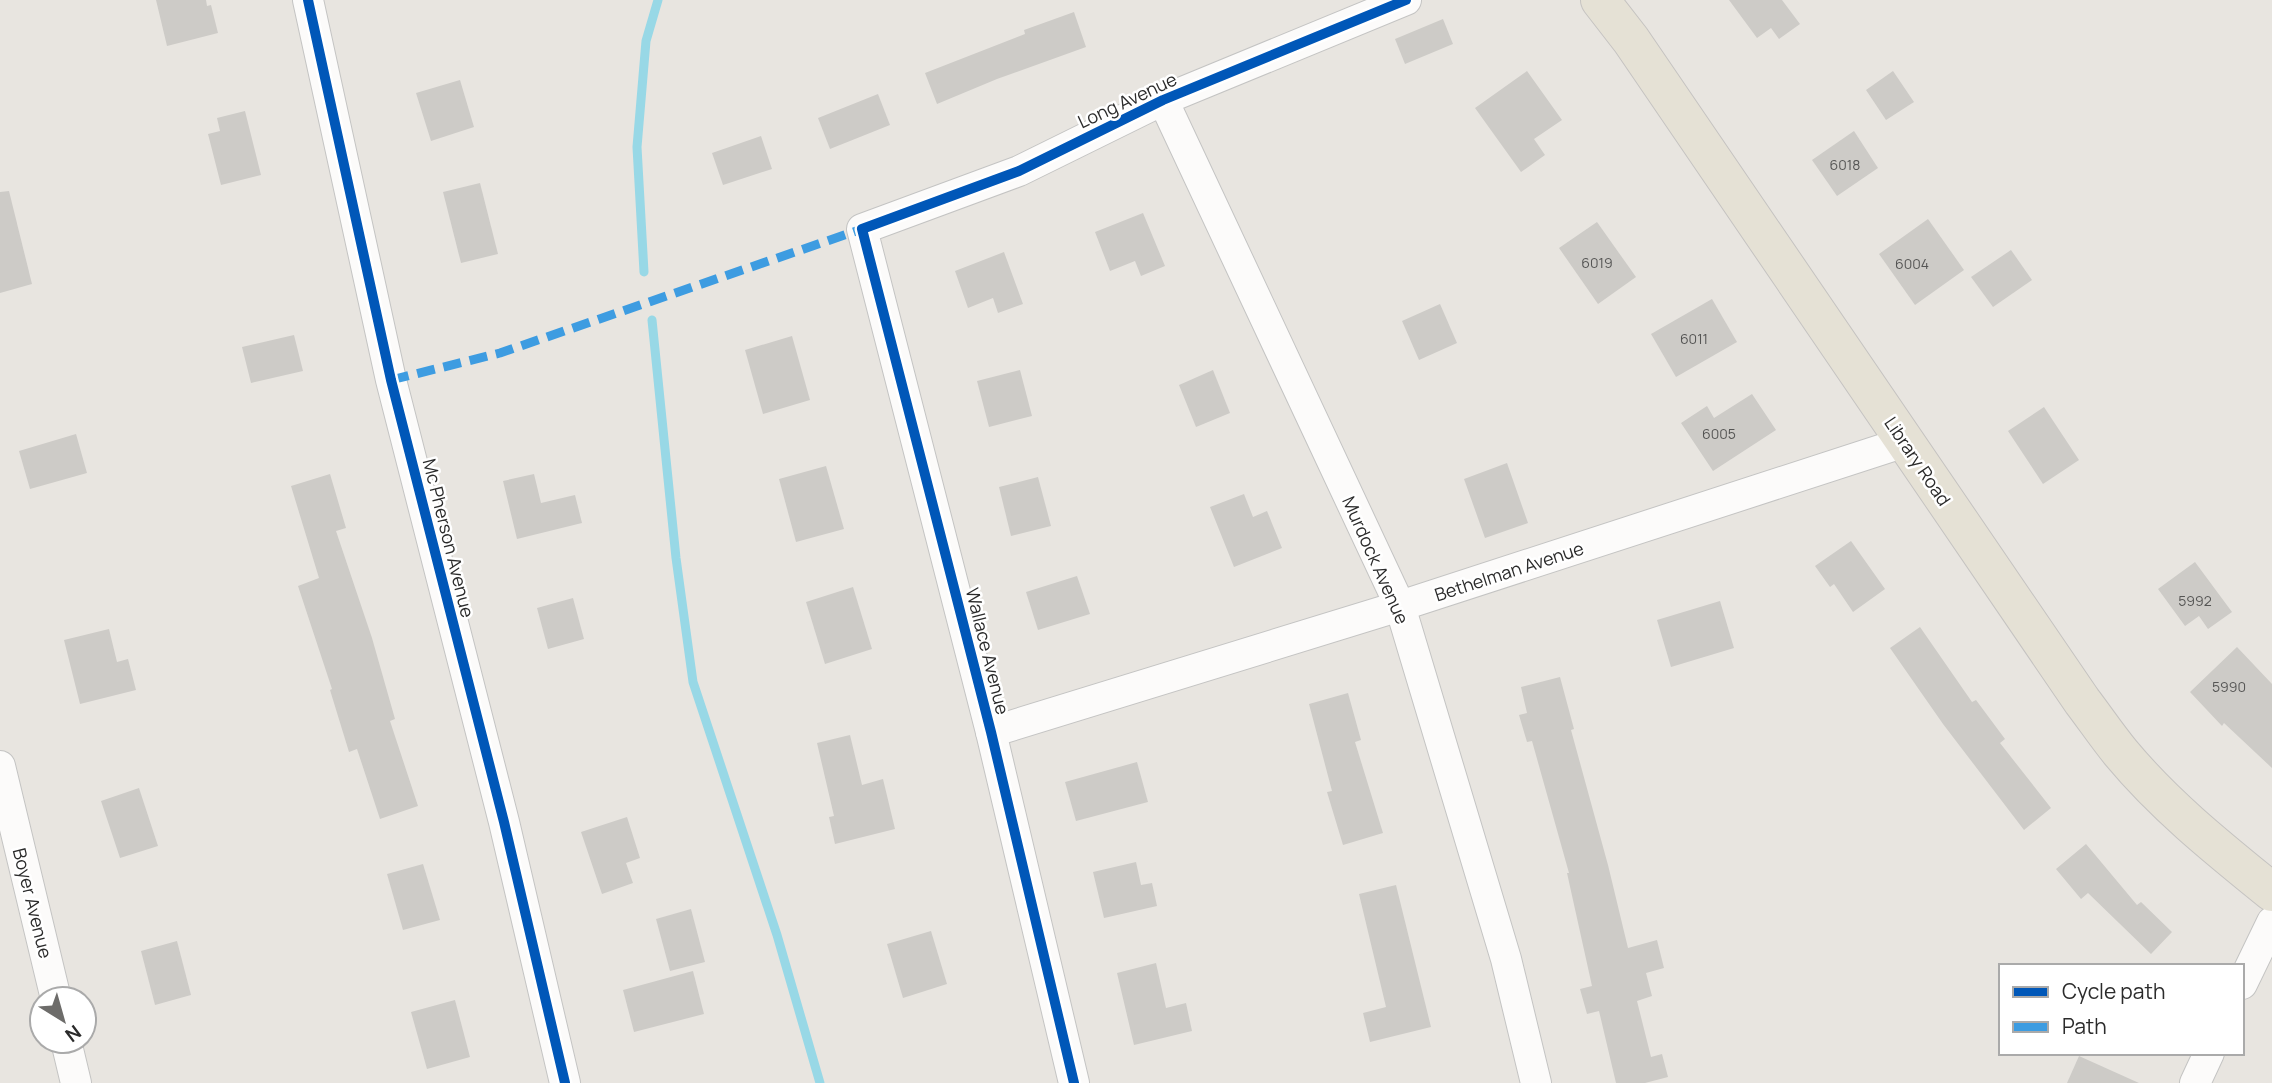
<svg xmlns="http://www.w3.org/2000/svg" width="2272" height="1083" font-family="Manrope,sans-serif">
  <style>
    .lines { fill: none; stroke-linecap: round; stroke-linejoin: round }
    .stream { stroke: #98d8e6; stroke-width: 9 }
    .building { fill: #cdcbc7 }
    .minor-casing { stroke: #c4c4c3; stroke-width: 32 }
    .major-casing { stroke: #c5c3c1; stroke-width: 40 }
    .minor { stroke: #fcfbfa; stroke-width: 30 }
    .major { stroke: #e5e1d5; stroke-width: 38 }
    .quiet { stroke: #3d9ce1; stroke-width: 9; stroke-dasharray: 18 9; stroke-linecap: butt }
    .cycleway-casing { stroke: #fff; stroke-width: 15 }
    .cycleway { stroke: #0057b8; stroke-width: 10 }
    .labels { text-anchor: middle; dominant-baseline: central; stroke-width: 5; stroke-linejoin: round; paint-order: stroke }
    .number-label { font-size: 14px; fill: #555554 }
    .street-label { font-size: 18px; fill: #2b2b2b; stroke: #fff }
  </style>
  <rect width="100%" height="100%" fill="#e8e5e0"/>
  <g class="lines">
    <g class="stream">
      <path d="M644,272L637,147L646,41L658,0"/>
      <path d="M652,320L676,558L693,682L777,935L820,1083"/>
    </g>
  </g>
  <g class="building">
    <path d="M156,0H206L207,6L211,5L218,33L167,46Z"/>
    <path d="M1729,0H1782L1800,24L1779,39L1771,28L1757,38Z"/>
    <path d="M1074,12L1086,47L997,79L937,104L925,73L1025,34L1024,30Z"/>
    <path d="M1443,19L1453,44L1405,64L1395,39Z"/>
    <path d="M1527,71L1562,120L1534,139L1545,155L1521,172L1475,108Z"/>
    <path d="M1893,71L1914,102L1886,120L1866,90Z"/>
    <path d="M460,80L474,127L431,141L416,93Z"/>
    <path d="M878,94L890,125L830,149L818,118Z"/>
    <path d="M245,111L261,175L221,185L208,134L220,131L217,118Z"/>
    <path d="M1854,131L1878,168L1837,196L1812,160Z"/>
    <path d="M761,136L772,169L723,185L712,153Z"/>
    <path d="M480,183L498,254L461,263L443,192Z"/>
    <path d="M9,191L32,284L0,293V192Z"/>
    <path d="M1143,213L1165,266L1141,276L1135,261L1110,271L1095,232Z"/>
    <path d="M1928,219L1964,270L1915,305L1879,254Z"/>
    <path d="M1597,222L1636,277L1598,304L1559,248Z"/>
    <path d="M2011,250L2032,280L1993,307L1971,277Z"/>
    <path d="M1004,252L1023,304L998,313L993,298L968,308L955,271Z"/>
    <path d="M1712,299L1737,342L1676,377L1651,334Z"/>
    <path d="M1440,304L1457,343L1419,360L1402,321Z"/>
    <path d="M294,335L303,371L251,383L242,347Z"/>
    <path d="M792,336L810,400L763,414L745,350Z"/>
    <path d="M1020,370L1032,416L989,427L977,381Z"/>
    <path d="M1213,370L1230,413L1196,427L1179,385Z"/>
    <path d="M1752,394L1776,430L1713,471L1681,423L1707,406L1714,418Z"/>
    <path d="M2044,407L2079,460L2043,484L2008,431Z"/>
    <path d="M76,434L87,473L30,489L19,451Z"/>
    <path d="M1507,463L1528,523L1485,538L1464,479Z"/>
    <path d="M826,466L844,529L796,542L779,479Z"/>
    <path d="M330,474L346,528L336,531L372,638L395,719L390,721L418,806L380,819L357,749L349,752L330,690L332,689L298,586L319,578L291,486Z"/>
    <path d="M534,474L541,503L575,495L582,523L517,539L503,481Z"/>
    <path d="M1038,477L1051,526L1011,536L999,487Z"/>
    <path d="M1244,494L1253,517L1267,511L1282,548L1234,567L1210,507Z"/>
    <path d="M1851,541L1885,589L1853,612L1834,584L1830,587L1815,566Z"/>
    <path d="M2195,562L2232,612L2208,629L2199,616L2185,626L2158,589Z"/>
    <path d="M1077,576L1090,614L1038,630L1026,592Z"/>
    <path d="M853,587L872,649L825,664L806,602Z"/>
    <path d="M573,598L584,639L548,649L537,608Z"/>
    <path d="M1720,601L1734,648L1671,667L1657,620Z"/>
    <path d="M1920,627L1972,702L1976,700L2005,739L2000,743L2051,808L2024,830L1943,724L1890,648Z"/>
    <path d="M109,629L117,662L128,659L136,690L80,704L64,640Z"/>
    <path d="M2237,647L2272,684V768L2224,723L2222,726L2190,692Z"/>
    <path d="M1560,677L1574,729L1571,730L1608,865L1628,948L1657,940L1664,968L1646,973L1652,996L1637,1001L1651,1057L1662,1054L1668,1077L1645,1083H1616L1599,1011L1587,1014L1580,989L1592,986L1567,873H1569L1532,741L1527,742L1519,715L1527,713L1521,687Z"/>
    <path d="M1348,693L1361,740L1355,742L1383,833L1343,845L1327,792L1332,791L1309,704Z"/>
    <path d="M850,735L862,785L883,779L895,829L835,844L829,817L834,816L817,743Z"/>
    <path d="M1137,762L1148,802L1076,821L1065,782Z"/>
    <path d="M139,788L158,846L120,858L101,801Z"/>
    <path d="M627,817L640,858L626,863L633,883L602,894L581,832Z"/>
    <path d="M2086,844L2137,905L2141,902L2172,932L2151,954L2088,893L2081,899L2056,869Z"/>
    <path d="M1136,862L1141,885L1152,883L1157,906L1104,918L1093,872Z"/>
    <path d="M423,864L440,920L403,930L387,874Z"/>
    <path d="M1396,885L1431,1027L1370,1042L1363,1013L1386,1007L1359,894Z"/>
    <path d="M691,909L705,962L670,971L656,919Z"/>
    <path d="M931,931L947,984L903,998L887,944Z"/>
    <path d="M177,941L191,995L155,1005L141,951Z"/>
    <path d="M1156,963L1166,1008L1186,1003L1192,1031L1134,1045L1117,973Z"/>
    <path d="M693,971L704,1014L634,1032L623,990Z"/>
    <path d="M455,1000L470,1057L427,1069L411,1012Z"/>
    <path d="M2079,1056L2139,1083H2067Z"/>
  </g>
  <g class="lines">
    <g class="minor-casing">
      <g id="minor">
        <path d="M308,0L391,380L504,822L565,1083"/>
        <path d="M1163,100L1400,606L1506,959L1536,1083"/>
        <path d="M991,732L1400,606L1905,442"/>
        <path d="M0,766L56,999"/>
        <path d="M2242,984L2272,922"/>
        <path d="M66,1041L76,1083"/>
        <path d="M1074,1083L991,732L862,229L1019,171L1163,100L1406,0"/>
        <path d="M2195,1083L2209,1053"/>
      </g>
    </g>
    <g class="major-casing">
      <path id="major" d="M1600,0L1631,40L2082,701C2095,718 2107,736 2121,753C2165,806 2219,849 2272,892"/>
    </g>
    <use href="#minor" class="minor"/>
    <use href="#major" class="major"/>
    <path class="quiet" d="M391,380L500,353L862,229"/>
    <g class="cycleway-casing">
      <g id="cycleway">
        <path d="M308,0L391,380L504,822L565,1083"/>
        <path d="M1074,1083L991,732L862,229L1019,171L1163,100L1406,0"/>
      </g>
    </g>
    <use href="#cycleway" class="cycleway"/>
  </g>
  <g class="labels">
    <g class="number-label">
      <text x="1845" y="164">6018</text>
      <text x="1597" y="262">6019</text>
      <text x="1912" y="263">6004</text>
      <text x="1694" y="338">6011</text>
      <text x="1719" y="433">6005</text>
      <text x="2195" y="600">5992</text>
      <text x="2229" y="686">5990</text>
    </g>
    <g class="street-label">
      <text transform="translate(1127 100) rotate(-25)">Long Avenue</text>
      <text transform="translate(1918 461) rotate(56)">Library Road</text>
      <text transform="translate(449 538) rotate(76)">Mc Pherson Avenue</text>
      <text transform="translate(1376 560) rotate(66)">Murdock Avenue</text>
      <text transform="translate(1509 571) rotate(-18)">Bethelman Avenue</text>
      <text transform="translate(988 651) rotate(76)">Wallace Avenue</text>
      <text transform="translate(33 903) rotate(76)">Boyer Avenue</text>
    </g>
  </g>
  <rect x="1999" y="964" width="245" height="91" fill="#ffffff" stroke="#aaaaaa" stroke-width="2"/>
  <rect x="2013" y="987" width="35" height="10" fill="#0057b8" stroke="#aaaaaa" stroke-width="2"/>
  <text x="2062" y="999" font-size="21" fill="#2b2b2b">Cycle path</text>
  <rect x="2013" y="1022" width="35" height="10" fill="#3d9ce1" stroke="#aaaaaa" stroke-width="2"/>
  <text x="2062" y="1034" font-size="21" fill="#2b2b2b">Path</text>
  <g transform="translate(63 1020) rotate(143)"><circle r="33" fill="#ffffff" stroke="#aaaaaa" stroke-width="2"/>
  <path d="M0-5L12 26L0 18L-12 26Z" fill="#6d6c6a"/>
  <text y="-10" font-size="19" font-weight="bold" text-anchor="middle" fill="#2b2b2b">N</text>
  </g>
</svg>
